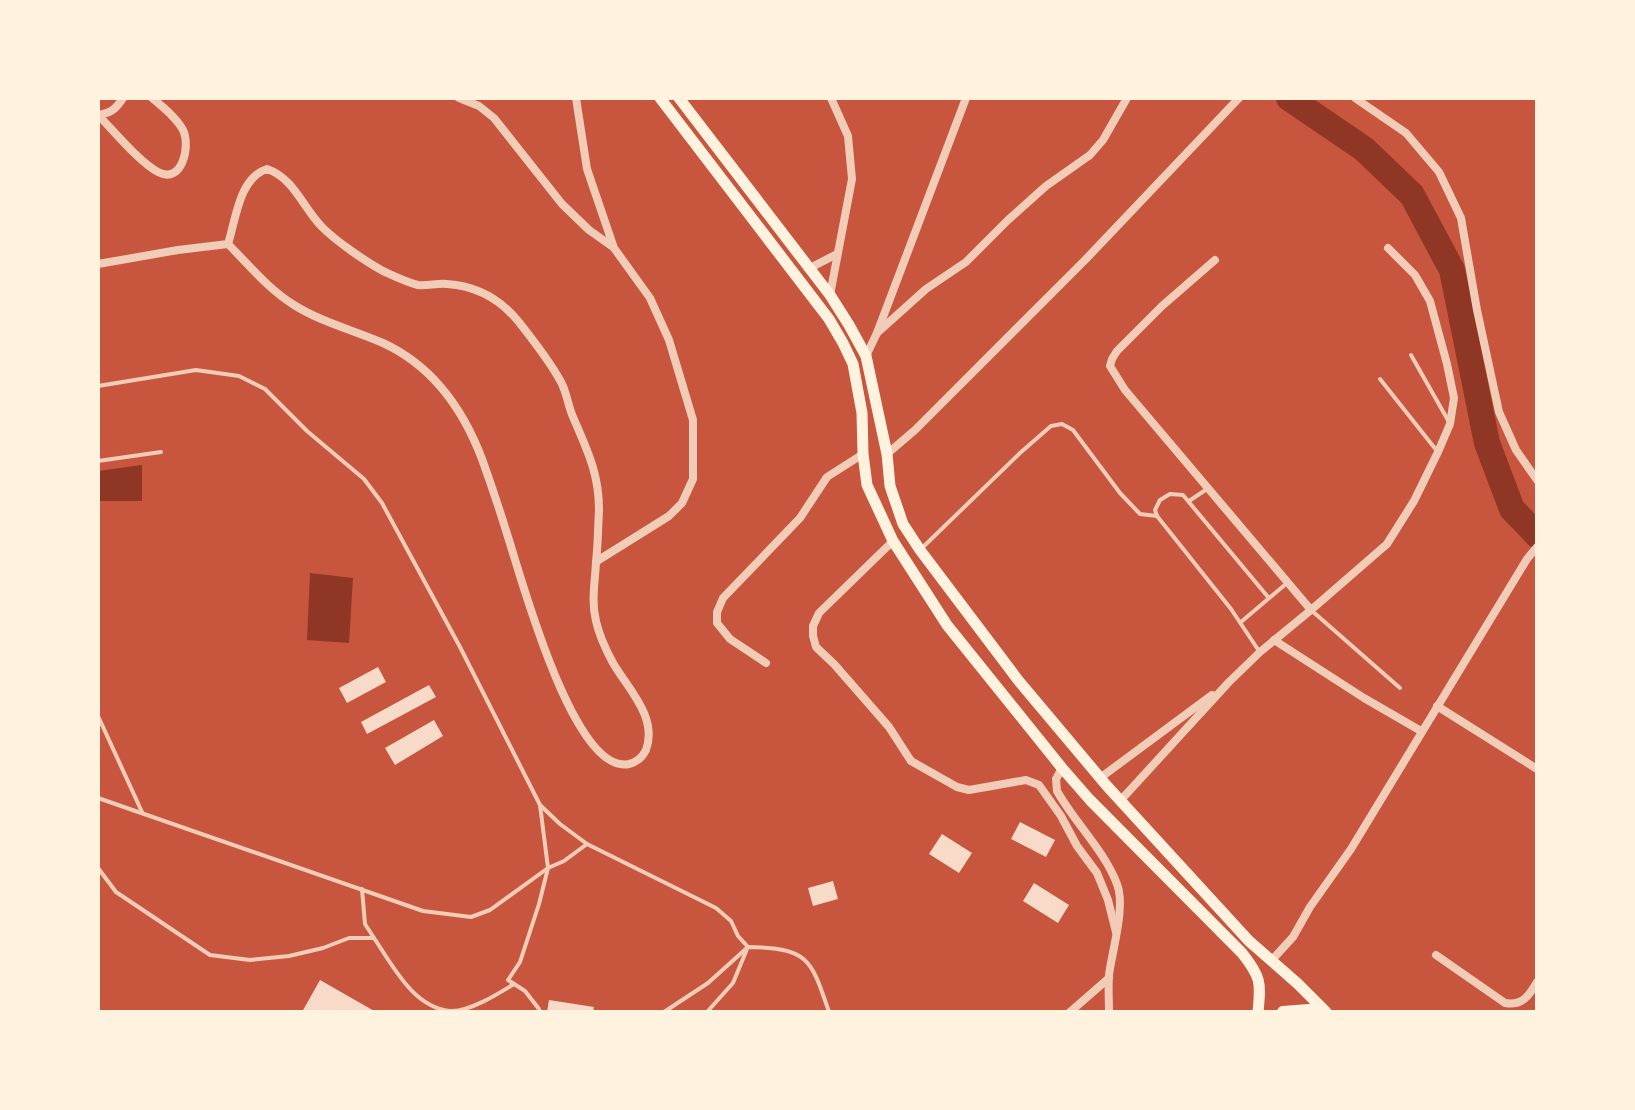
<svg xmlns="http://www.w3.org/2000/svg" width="1635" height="1110" font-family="Poppins,sans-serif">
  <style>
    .water { fill: #8f3625 }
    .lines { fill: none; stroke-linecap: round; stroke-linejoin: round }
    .river { stroke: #8f3625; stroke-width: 26 }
    .building { fill: #f7dbc8 }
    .service { stroke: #f1ccb7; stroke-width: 4 }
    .minor { stroke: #f1ccb7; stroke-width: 8 }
    .secondary { stroke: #fff3e0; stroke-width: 11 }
    .primary { stroke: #fff3e0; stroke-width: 12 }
  </style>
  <rect width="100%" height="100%" fill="#c8553d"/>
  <g class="water">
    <path d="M142,465V501H98V471Z"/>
    <path d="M310,573L353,578L349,643L307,640Z"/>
  </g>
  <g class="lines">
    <path class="river" d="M1289,98L1364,149L1412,195L1452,270L1487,443L1512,509L1537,535"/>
  </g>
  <g class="building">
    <path d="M378,667L386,682L347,703L339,688Z"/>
    <path d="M429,685L436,697L367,734L361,722Z"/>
    <path d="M434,720L443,736L395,765L385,748Z"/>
    <path d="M1020,822L1055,840L1046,857L1011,839Z"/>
    <path d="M942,834L972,853L959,873L929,854Z"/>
    <path d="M833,881L838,899L813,906L808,888Z"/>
    <path d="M1034,883L1069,905L1058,923L1023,901Z"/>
    <path d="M320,980L376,1012H302Z"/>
    <path d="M549,1000L594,1007L593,1012H547Z"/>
  </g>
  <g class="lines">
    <g class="service">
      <path d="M1411,355L1449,422"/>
      <path d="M1380,379L1437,451"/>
      <path d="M98,386L196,370L239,376L265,389L307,431L364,479L382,503L460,647L540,805L548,868L539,904L520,962L508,980L525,991L539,1009L540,1012"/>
      <path d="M98,461L161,452"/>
      <path d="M1189,501L1207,489"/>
      <path d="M922,548L1020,453L1051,426L1062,424L1073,430L1120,493L1140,514L1157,516"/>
      <path d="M1311,610L1400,688"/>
      <path d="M1241,622L1287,583"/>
      <path d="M1259,651L1231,609L1157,516L1155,510L1160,500L1170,494L1183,495L1268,597"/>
      <path d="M98,716L142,812"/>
      <path d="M98,798L423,911L471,917L490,910L548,868L564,861L587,844"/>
      <path d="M540,805L560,824L587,844L716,908L731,921L738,936L748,947"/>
      <path d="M98,868L116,892L210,955L250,960L289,956L323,948L349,938H374C393,966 413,1007 450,1011C469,1012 498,994 514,984"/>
      <path d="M362,889L365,924L374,938"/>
      <path d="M664,1012L708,983L748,947C809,948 811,959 829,1012"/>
      <path d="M707,1012L733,983L747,949"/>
    </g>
    <g class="minor">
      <path d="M459,98L479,106L494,118L562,204L589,230L613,247"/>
      <path d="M576,98L587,169L614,248L650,298L669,340L693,420V479L682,503L669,516L597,561"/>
      <path d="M1355,98L1406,133L1439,172L1461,218L1477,310L1499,412L1516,450L1537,480"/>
      <path d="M98,115C113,130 140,163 158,172C182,185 191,146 183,130C176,117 162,106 152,98"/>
      <path d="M98,115C111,113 116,109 123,98"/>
      <path d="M1215,260L1162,306L1117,351L1112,359L1110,366L1125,390L1311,610"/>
      <path d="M98,264L178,250L228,244C249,265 268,289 294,305C321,322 353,330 383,343C433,366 463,409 482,459C491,484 500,511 508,537C521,577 574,776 629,764C637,762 643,756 646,750C658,717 628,689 613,663C606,650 599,635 596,621C591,601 595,583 596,562C598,545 598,527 599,510C599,473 587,450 573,417C568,406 567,393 561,382C549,360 533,340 518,321C500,299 476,286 447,284C438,283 427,286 418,285C406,282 394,276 383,271C365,261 337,242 322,227C303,208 294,178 267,169C239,178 236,219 228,244"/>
      <path d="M808,269L837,254"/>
      <path d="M830,295L852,179L848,136L831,98"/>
      <path d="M877,333L926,289L966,262L1008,220L1046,186L1090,155L1103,140L1127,98"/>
      <path d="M866,356L877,333L966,98"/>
      <path d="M887,454L915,430L1086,259L1239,98"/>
      <path d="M893,541L819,613L813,626V636L816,647L834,664L889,727L911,761L957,787L969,790L1026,780L1039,785L1061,816L1077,846L1097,873L1108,900L1116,932"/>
      <path d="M1274,640L1364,698L1421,731"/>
      <path d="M766,663L730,639L717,623V612L723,598L800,518L827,477L863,454"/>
      <path d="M1437,706L1537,769"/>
      <path d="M1062,768L1056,779L1057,791C1075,823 1104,850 1117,884C1126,906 1112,951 1109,975C1108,987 1109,1000 1109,1012"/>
      <path d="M1100,778L1212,695"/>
      <path d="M1120,801L1229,682L1260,652L1311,610L1387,544L1414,501L1438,452L1450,424L1454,398L1447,364L1430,301L1415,275L1388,248"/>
      <path d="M1436,955L1505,1003C1522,1006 1529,996 1537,982"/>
      <path d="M1271,961L1293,937L1310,907L1351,849L1527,559L1537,547"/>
      <path d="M1070,1012L1109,978"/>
    </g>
    <g class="secondary">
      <path d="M660,98L829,319L843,343L853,364L862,413L863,454L867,485L893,541L947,625L1062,768L1090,800L1242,953C1261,977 1261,982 1258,1012"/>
      <path d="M679,98L830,295L849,325L866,356L887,454L890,486L903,524L920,550L1018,680L1107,786L1249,941L1298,984L1326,1012"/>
    </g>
    <path class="primary" d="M1283,1012L1309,1010L1320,1012"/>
  </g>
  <rect width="1635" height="1110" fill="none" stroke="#fff3e0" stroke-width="200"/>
</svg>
